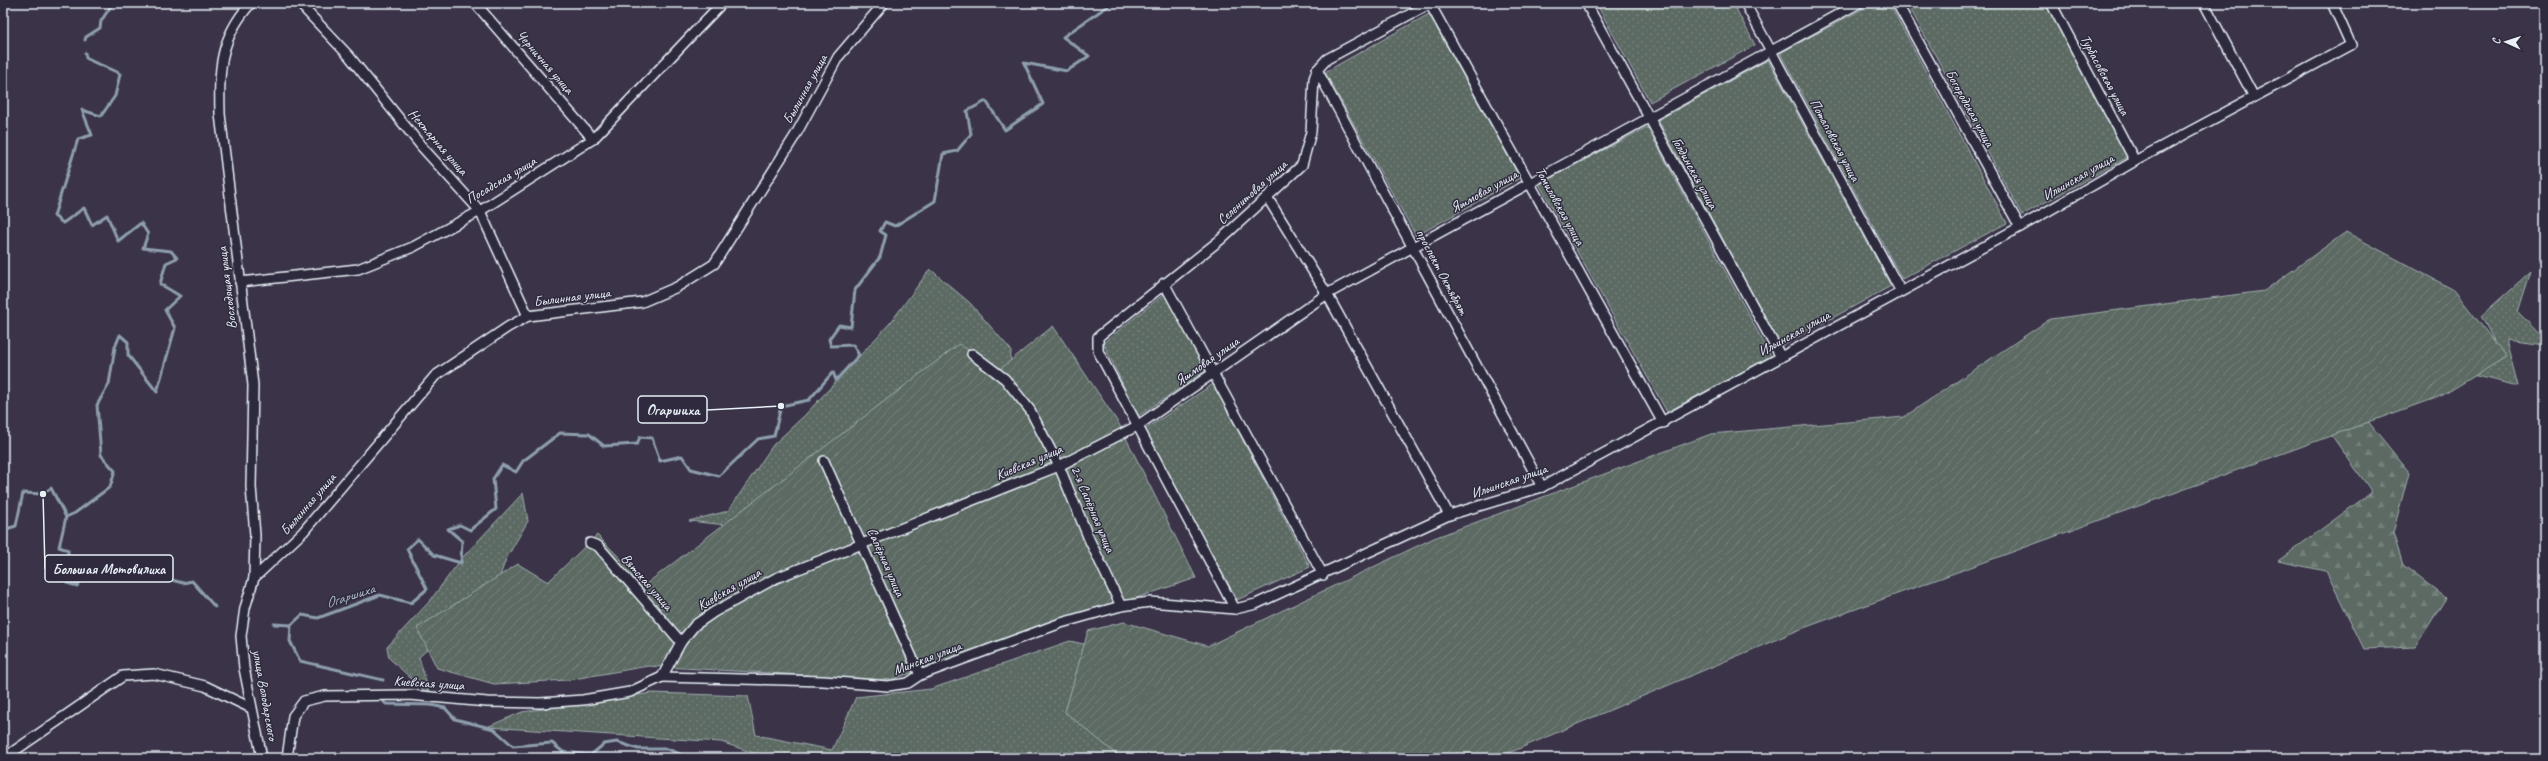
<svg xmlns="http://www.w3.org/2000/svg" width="2548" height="761" font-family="Caveat,sans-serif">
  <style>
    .grass { fill: url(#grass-dots); stroke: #a2aeae }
    .forest { fill: url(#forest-firs); stroke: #a2aeae }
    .garden { fill: url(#garden-furrows); stroke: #a2aeae }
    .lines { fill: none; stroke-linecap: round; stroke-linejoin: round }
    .stream { stroke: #8e9fae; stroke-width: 3 }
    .minor-casing { stroke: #e8f1f8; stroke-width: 12 }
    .minor { stroke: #2f2a3d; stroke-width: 9 }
    .labels { text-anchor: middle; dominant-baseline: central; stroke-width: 3; stroke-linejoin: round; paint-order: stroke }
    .street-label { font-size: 14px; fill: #e8f1f8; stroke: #2f2a3d }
    .water-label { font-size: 15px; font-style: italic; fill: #acbac7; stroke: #2f2a3d }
    .leader { fill: none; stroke: #e8f1f8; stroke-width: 1.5 }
    .callout-dot { fill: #e8f1f8; stroke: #2f2a3d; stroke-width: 1.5 }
    .callout { fill: #2f2a3d; stroke: #e8f1f8; stroke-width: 1.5 }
    .callout-label { font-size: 15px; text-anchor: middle; font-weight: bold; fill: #e8f1f8 }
  </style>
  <defs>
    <pattern id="grass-dots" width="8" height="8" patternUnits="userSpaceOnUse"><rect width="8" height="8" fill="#5b6b63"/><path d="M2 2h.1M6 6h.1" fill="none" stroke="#73817a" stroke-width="1.8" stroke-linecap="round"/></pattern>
    <pattern id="forest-firs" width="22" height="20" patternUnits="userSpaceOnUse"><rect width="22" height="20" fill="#5b6b63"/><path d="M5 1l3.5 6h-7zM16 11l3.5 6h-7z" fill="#73817a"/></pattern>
    <pattern id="garden-furrows" width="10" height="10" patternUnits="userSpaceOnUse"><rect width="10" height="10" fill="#5b6b63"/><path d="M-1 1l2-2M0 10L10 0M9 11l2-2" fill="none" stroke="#73817a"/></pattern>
  </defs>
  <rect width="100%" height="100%" fill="#3b3449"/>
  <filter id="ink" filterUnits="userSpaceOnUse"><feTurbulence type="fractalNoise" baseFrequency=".025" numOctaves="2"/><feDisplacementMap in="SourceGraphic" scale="8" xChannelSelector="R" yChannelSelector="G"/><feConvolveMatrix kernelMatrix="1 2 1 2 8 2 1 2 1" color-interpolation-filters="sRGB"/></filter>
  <g filter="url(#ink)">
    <g class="grass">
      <path d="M1596,3H1733L1755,45L1650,102Z"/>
      <path d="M1874,3H1889L2007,223L1902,279L1780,53Z"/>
      <path d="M1907,3H2045L2128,157L2022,215Z"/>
      <path d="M1429,14L1520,178L1416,236L1325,72Z"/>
      <path d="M1768,60L1891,286L1781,346L1658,120Z"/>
      <path d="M1647,127L1771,356L1667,412L1539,184Z"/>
      <path d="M930,269L970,303L1011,350L1008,427L773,530L689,521L728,511L773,445L805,415L891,322Z"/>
      <path d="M2531,271L2518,312L2545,340V345L2506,340L2518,386L2460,372L2498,348L2481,316Z"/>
      <path d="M1164,294L1206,371L1138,416L1103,343Z"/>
      <path d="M1213,384L1310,567L1237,600L1144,430Z"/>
      <path d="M523,493L528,521L506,559L496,587L419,657L430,696L389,658L387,647L429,602L462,558Z"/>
      <path d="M1070,641L1097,647L1279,758H768L721,742L487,727L522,712L652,693L748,696L756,735L832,750L856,697L931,689Z"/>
    </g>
    <path class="forest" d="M2350,399L2409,472L2393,533L2403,565L2446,598L2415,647L2364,649L2326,571L2278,561L2372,492L2332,436L2296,412Z"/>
    <g class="garden">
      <path d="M2346,232L2454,290L2506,357L2443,395L1801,629L1497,758H1121L1065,712L1088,631L1124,622L1208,646L1434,538L1711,434L1904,417L2050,319L2264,291Z"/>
      <path d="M1053,326L1119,424L1196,578L890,680L648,666L568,680L494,684L437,668L417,628L518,564L548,582L597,535L646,584L959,344L999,370Z"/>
    </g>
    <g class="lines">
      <g class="stream">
        <path d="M85,40L86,37L100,28L101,21L113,3"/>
        <path d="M66,517L75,513L110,487L115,471L101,455L97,405L109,384L115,347L120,335L128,342V355L157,392L175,328L165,310L180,296L160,284L166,263L177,258L171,251L143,248L148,234L141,223L118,241L107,215L92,225L84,208L63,223L54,216L78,139L92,135L82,110L101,116L115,96L120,74C109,67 97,65 86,58L85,53"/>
        <path d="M66,517L59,547L68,550L67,583L77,586C84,574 100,570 114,570L118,557L127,562L140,558L138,571L183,583L192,581L215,607"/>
        <path d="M3,530L16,526L23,493L43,494L51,488L66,517"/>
        <path d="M274,624L291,625L302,615L318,618L380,595L411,603L427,589L407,549L418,539L434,555L461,563L462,541L448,529L460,525L470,530L496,509L493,479L502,465L516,472L523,461L560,433L589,434L604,446L637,444L640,437L652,438L660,461L682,456L691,469L719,476L758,439L774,436L781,406L809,400L833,372L836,380L859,355L853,345L831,346L829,339L839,325L851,327L855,290L880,257L886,235L880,231L885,222L895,226L935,201L943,154L957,151L971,134L967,111L986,101L1005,130L1043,104L1024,63L1067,71L1089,56L1063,37L1112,3"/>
        <path d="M291,625L290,641L300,661L383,680"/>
        <path d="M382,700L386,704L431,705L445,708L455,719L494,729L513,746L552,743L563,752L591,755L604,744L617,742L638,749H668L689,758"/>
        <path d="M718,758H721"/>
      </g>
      <g class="minor-casing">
        <g id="minor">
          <path d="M251,3C219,39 219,69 220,114L253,385L251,487L255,535L254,578"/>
          <path d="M299,3L349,56L422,147L480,211L528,316"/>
          <path d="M475,3L593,139"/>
          <path d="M1586,3L1781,357"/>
          <path d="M1745,3L1900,290"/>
          <path d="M1897,3L2020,227"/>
          <path d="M2051,3L2135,161"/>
          <path d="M2204,3L2254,97"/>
          <path d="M1430,4L1663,423"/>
          <path d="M1317,70L1542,487"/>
          <path d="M1267,197L1327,294L1449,515"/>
          <path d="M240,282L358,269L413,247L480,211L593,139L722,3"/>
          <path d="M1164,283L1323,575"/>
          <path d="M972,354L1005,379L1030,410L1059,466L1089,539L1121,606"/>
          <path d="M824,461L920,675"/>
          <path d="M590,543L598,546L681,642"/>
          <path d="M1235,609L1098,351V337L1220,240L1302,165L1311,132L1314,79L1317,70L1327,59L1431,3"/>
          <path d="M662,677L823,681L888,686L908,683L920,675L1061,623L1121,606L1150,602L1235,609L1256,604L1449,515L1542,487L2020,227L2135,161L2351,45L2332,3"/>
          <path d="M4,758L123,676L154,674L205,686L251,708"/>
          <path d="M262,758L244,668L241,636L245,608L254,578L303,532L435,376L508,327L528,316L642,302L677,287L714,264L795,136L838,57L884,3"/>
          <path d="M287,758L293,716L304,701L325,696L409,695L487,702L540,703L583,700L630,692L662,677L681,642L695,625L714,612L776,578L1059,466L1137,426L1327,294L1859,3"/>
        </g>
      </g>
      <use href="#minor" class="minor"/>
    </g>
  </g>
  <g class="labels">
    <g class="street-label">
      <text transform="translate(545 62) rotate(49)">Черничная улица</text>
      <text transform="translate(2105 75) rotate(62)">Турбасовская улица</text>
      <text transform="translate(805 89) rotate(-61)">Былинная улица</text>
      <text transform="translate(1970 108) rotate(61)">Богородская улица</text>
      <text transform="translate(1835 140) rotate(62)">Потаповская улица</text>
      <text transform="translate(438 142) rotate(49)">Нектарная улица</text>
      <text transform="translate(1695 173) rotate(61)">Голдинская улица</text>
      <text transform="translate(2078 177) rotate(-30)">Ильинская улица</text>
      <text transform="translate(501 180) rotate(-31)">Посадская улица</text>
      <text transform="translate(1484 191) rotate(-29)">Яшмовая улица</text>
      <text transform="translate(1252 192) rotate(-42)">Селенитовая улица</text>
      <text transform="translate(1560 206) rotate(61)">Томиловская улица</text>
      <text transform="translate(1442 272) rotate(62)">проспект Октябрят</text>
      <text transform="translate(227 288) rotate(-97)">Восходящая улица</text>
      <text transform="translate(572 297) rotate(-7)">Былинная улица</text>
      <text transform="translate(1794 333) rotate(-29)">Ильинская улица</text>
      <text transform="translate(1207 361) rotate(-35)">Яшмовая улица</text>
      <text transform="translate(1029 462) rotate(-23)">Киевская улица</text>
      <text transform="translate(1509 481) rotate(-19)">Ильинская улица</text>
      <text transform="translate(308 504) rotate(-49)">Былинная улица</text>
      <text transform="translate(1093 509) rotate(67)">2-я Сапёрная улица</text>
      <text transform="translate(886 562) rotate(66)">Сапёрная улица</text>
      <text transform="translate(647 582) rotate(49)">Вятская улица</text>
      <text transform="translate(729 589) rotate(-30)">Киевская улица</text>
      <text transform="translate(927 658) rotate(-21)">Минская улица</text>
      <text transform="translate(429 683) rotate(4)">Киевская улица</text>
      <text transform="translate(265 695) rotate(80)">улица Володарского</text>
    </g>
    <g class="water-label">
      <text transform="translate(350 596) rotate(-18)">Огаршиха</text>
    </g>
  </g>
  <path class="leader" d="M781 406L707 410M43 494L45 569"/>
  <g class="callout-dot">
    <circle cx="781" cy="406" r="4"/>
    <circle cx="43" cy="494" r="4"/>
  </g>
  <g class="callout">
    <rect x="638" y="396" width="69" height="27" rx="4"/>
    <rect x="45" y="555" width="128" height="27" rx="4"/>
  </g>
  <g class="callout-label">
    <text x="673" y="415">Огаршиха</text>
    <text x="109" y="574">Большая Мотовилиха</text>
  </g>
  <rect width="2548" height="761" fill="none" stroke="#2f2a3d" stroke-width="16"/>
  <rect x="8" y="8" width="2532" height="745" fill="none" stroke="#e8f1f8" stroke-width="1.5" filter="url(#ink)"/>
  <g transform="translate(2506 42) rotate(273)" stroke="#2f2a3d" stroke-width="3" paint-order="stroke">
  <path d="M0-3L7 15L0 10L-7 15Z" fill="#e8f1f8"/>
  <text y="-6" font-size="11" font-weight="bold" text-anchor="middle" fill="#e8f1f8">С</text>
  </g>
</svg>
